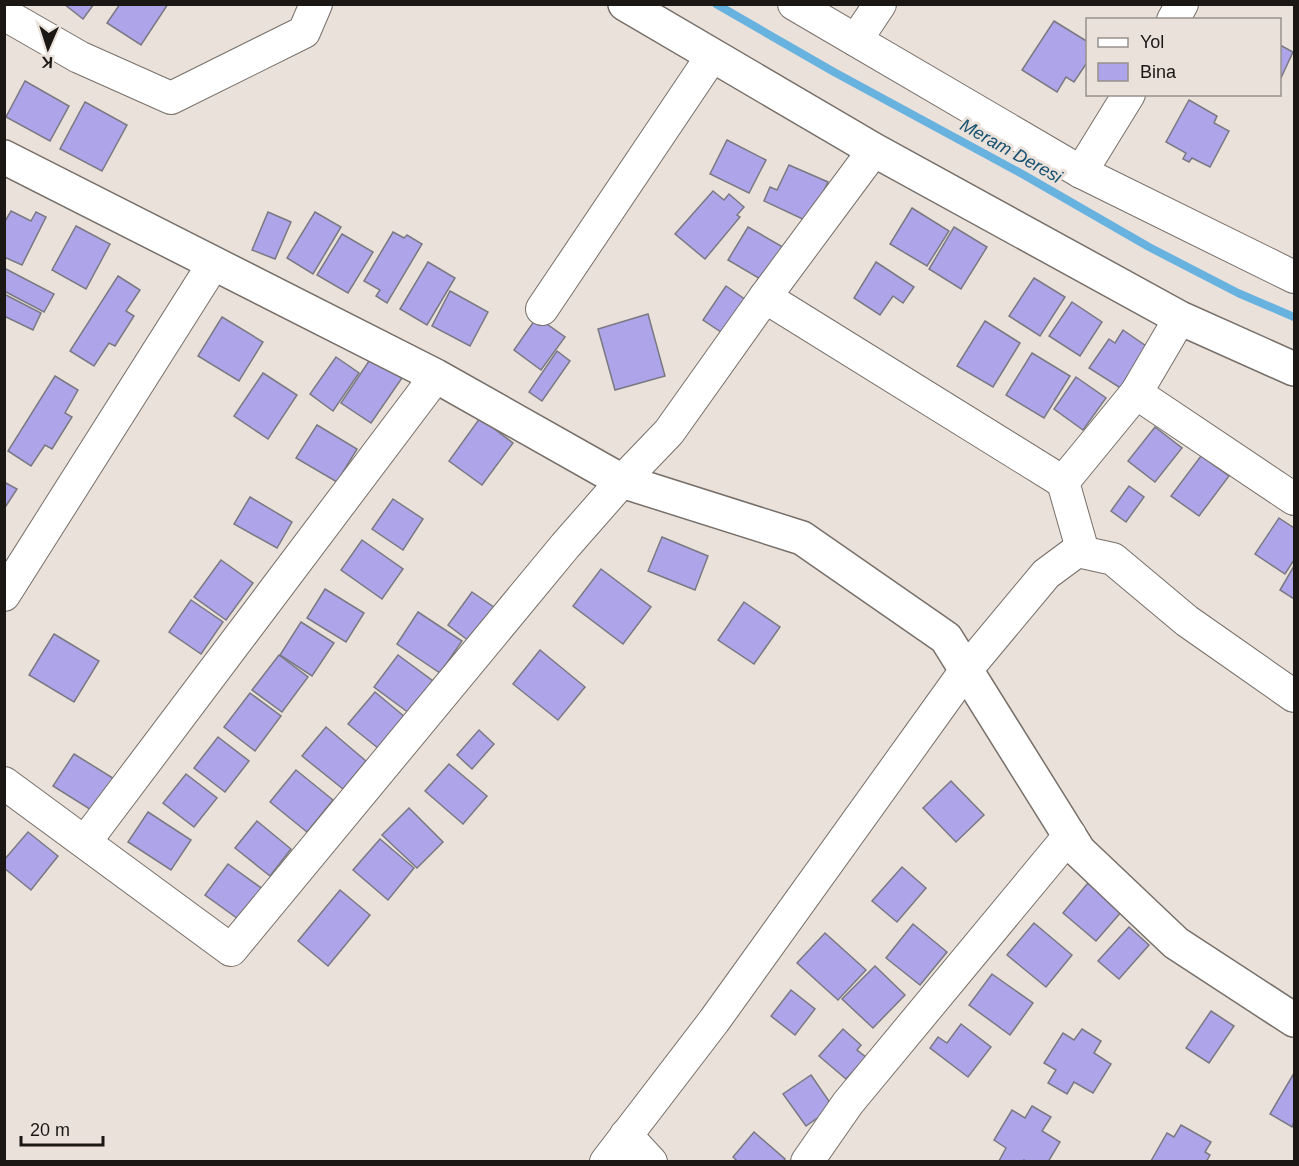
<svg xmlns="http://www.w3.org/2000/svg" width="1299" height="1166" font-family="Helvetica,sans-serif">
  <style>
    .lines { fill: none; stroke-linecap: round; stroke-linejoin: round }
    .stream { stroke: #68b2df; stroke-width: 8 }
    .building { fill: #aea4e9; stroke: #7a7982; stroke-width: 1.5 }
    .minor-casing { stroke: #776f69; stroke-width: 34 }
    .tertiary-casing { stroke: #776f69; stroke-width: 36 }
    .minor { stroke: #fff; stroke-width: 32 }
    .tertiary { stroke: #fff; stroke-width: 33 }
    .labels { text-anchor: middle; dominant-baseline: central; stroke-width: 6; stroke-linejoin: round; paint-order: stroke }
    .water-label { font-size: 18px; font-style: italic; fill: #175170; stroke: #eae1db }
  </style>
  <rect width="100%" height="100%" fill="#eae1db"/>
  <g class="lines">
    <path class="stream" d="M716,4L834,72L1024,175L1149,247L1238,293L1294,317"/>
  </g>
  <g class="building">
    <path d="M64,4H94L83,19Z"/>
    <path d="M120,4H168L141,45L107,23Z"/>
    <path d="M1054,21L1088,42V61L1074,82L1066,77L1057,92L1022,70Z"/>
    <path d="M1280,45L1293,52L1280,80Z"/>
    <path d="M25,81L69,106L50,141L6,117Z"/>
    <path d="M1189,100L1217,116L1214,123L1229,131L1210,167L1192,158L1189,162L1183,159L1186,153L1166,142Z"/>
    <path d="M85,102L127,125L102,171L60,149Z"/>
    <path d="M727,140L766,160L749,193L710,174Z"/>
    <path d="M789,165L828,182L809,222L764,201L770,187L777,190Z"/>
    <path d="M713,191L724,200L729,194L744,207L737,215L740,217L705,259L675,234Z"/>
    <path d="M912,208L949,231L927,266L890,244Z"/>
    <path d="M11,211L31,221L36,212L46,217L22,265L4,257V223Z"/>
    <path d="M268,212L291,222L275,259L252,250Z"/>
    <path d="M315,212L341,227L313,274L287,258Z"/>
    <path d="M76,226L110,244L86,289L52,270Z"/>
    <path d="M748,227L788,250L769,284L728,260Z"/>
    <path d="M954,227L987,247L961,289L929,269Z"/>
    <path d="M393,232L404,238L407,235L422,244L387,303L376,296L380,290L364,281Z"/>
    <path d="M342,234L373,252L348,293L317,275Z"/>
    <path d="M428,262L455,278L427,325L400,309Z"/>
    <path d="M876,262L914,287L903,303L893,296L880,315L854,298Z"/>
    <path d="M4,268L54,294L44,312L4,291Z"/>
    <path d="M118,276L140,290L126,311L134,316L115,346L109,343L94,366L70,351Z"/>
    <path d="M1034,278L1065,297L1040,336L1009,316Z"/>
    <path d="M726,286L756,307L733,340L703,320Z"/>
    <path d="M450,291L488,312L470,346L432,326Z"/>
    <path d="M4,294L41,313L33,330L4,316Z"/>
    <path d="M1072,302L1102,322L1080,356L1049,336Z"/>
    <path d="M648,314L665,376L615,390L598,329Z"/>
    <path d="M222,317L263,342L239,381L198,356Z"/>
    <path d="M537,317L565,337L541,370L514,350Z"/>
    <path d="M985,321L1020,343L993,387L957,366Z"/>
    <path d="M1123,330L1149,348L1122,389L1089,368L1109,339L1115,343Z"/>
    <path d="M557,351L570,361L542,401L529,392Z"/>
    <path d="M1032,353L1070,376L1044,418L1006,395Z"/>
    <path d="M336,357L359,373L333,411L310,394Z"/>
    <path d="M371,358L402,378L371,423L341,403Z"/>
    <path d="M263,373L297,395L268,439L234,416Z"/>
    <path d="M55,376L78,390L65,413L72,417L52,449L45,445L31,466L8,451Z"/>
    <path d="M1076,377L1106,398L1083,430L1054,409Z"/>
    <path d="M480,418L513,443L482,485L449,461Z"/>
    <path d="M317,425L357,449L337,482L296,458Z"/>
    <path d="M1155,427L1182,448L1155,482L1128,461Z"/>
    <path d="M1201,456L1229,476L1199,516L1171,496Z"/>
    <path d="M4,482L17,489L4,509Z"/>
    <path d="M1129,486L1144,497L1126,522L1111,511Z"/>
    <path d="M250,497L292,522L277,548L234,524Z"/>
    <path d="M393,499L423,519L403,550L372,529Z"/>
    <path d="M1279,518L1294,528V560L1285,574L1255,554Z"/>
    <path d="M662,537L708,556L695,590L648,571Z"/>
    <path d="M362,540L403,569L382,599L341,570Z"/>
    <path d="M221,560L253,583L226,620L194,597Z"/>
    <path d="M1294,566V599L1280,590Z"/>
    <path d="M601,569L651,607L623,644L573,606Z"/>
    <path d="M325,589L364,613L346,642L307,618Z"/>
    <path d="M472,592L498,610L473,644L448,625Z"/>
    <path d="M191,600L223,622L201,654L169,632Z"/>
    <path d="M744,602L780,627L754,664L718,640Z"/>
    <path d="M418,612L462,641L440,673L397,644Z"/>
    <path d="M301,622L334,643L312,676L280,655Z"/>
    <path d="M54,634L99,661L74,702L29,675Z"/>
    <path d="M540,650L585,687L558,720L513,684Z"/>
    <path d="M279,655L308,677L282,712L252,690Z"/>
    <path d="M398,655L433,681L409,713L374,687Z"/>
    <path d="M375,692L405,717L378,748L348,724Z"/>
    <path d="M250,693L281,716L255,751L224,727Z"/>
    <path d="M326,727L366,761L343,789L302,756Z"/>
    <path d="M479,730L494,744L472,769L457,755Z"/>
    <path d="M218,737L249,761L225,792L194,768Z"/>
    <path d="M74,754L116,780L96,813L53,786Z"/>
    <path d="M449,764L487,796L463,824L425,791Z"/>
    <path d="M296,770L333,800L307,832L270,802Z"/>
    <path d="M186,774L217,798L194,827L163,803Z"/>
    <path d="M951,781L984,815L956,842L923,808Z"/>
    <path d="M409,808L443,842L417,868L382,835Z"/>
    <path d="M148,812L191,840L171,870L128,842Z"/>
    <path d="M257,821L291,849L270,876L235,848Z"/>
    <path d="M28,832L58,856L31,890L4,868V860Z"/>
    <path d="M380,839L414,868L388,900L353,870Z"/>
    <path d="M228,864L264,890L241,921L205,895Z"/>
    <path d="M902,867L926,888L897,922L872,901Z"/>
    <path d="M1088,883L1122,911L1096,941L1063,913Z"/>
    <path d="M340,890L370,915L328,966L298,941Z"/>
    <path d="M1034,923L1072,955L1046,987L1007,955Z"/>
    <path d="M913,924L947,952L920,985L886,958Z"/>
    <path d="M1129,927L1149,945L1119,979L1098,961Z"/>
    <path d="M825,933L866,970L838,1000L797,963Z"/>
    <path d="M875,966L905,995L873,1028L842,999Z"/>
    <path d="M992,974L1033,1003L1010,1035L969,1005Z"/>
    <path d="M791,990L815,1009L795,1035L771,1016Z"/>
    <path d="M1211,1011L1234,1026L1209,1063L1186,1048Z"/>
    <path d="M961,1024L991,1047L968,1077L930,1048L938,1037L947,1043Z"/>
    <path d="M843,1029L861,1045L857,1050L866,1057L846,1079L819,1056Z"/>
    <path d="M1082,1029L1101,1041L1094,1053L1111,1064L1093,1093L1074,1082L1067,1094L1048,1083L1056,1070L1044,1063L1063,1033L1074,1040Z"/>
    <path d="M1294,1073V1122L1292,1127L1270,1114Z"/>
    <path d="M811,1075L833,1107L806,1126L783,1094Z"/>
    <path d="M1032,1106L1051,1117L1042,1131L1060,1142L1048,1162H1027L1024,1160L1022,1162L999,1161L1006,1148L994,1140L1012,1110L1025,1118Z"/>
    <path d="M1181,1125L1211,1142L1205,1152L1210,1155L1206,1162L1151,1161L1167,1133L1174,1137Z"/>
    <path d="M754,1132L785,1159L783,1162H738L733,1157Z"/>
  </g>
  <g class="lines">
    <g class="minor-casing">
      <g id="minor">
        <path d="M794,4L1081,172"/>
        <path d="M4,14L79,57L171,98L304,32L316,4"/>
        <path d="M1173,20L1182,4"/>
        <path d="M856,40L880,4"/>
        <path d="M1129,94L1081,172L1294,277"/>
        <path d="M874,150L765,297L1063,482"/>
        <path d="M542,309L712,56"/>
        <path d="M1136,393L1294,499"/>
        <path d="M1083,552L1063,482L1136,393L1180,318"/>
        <path d="M4,595L214,263"/>
        <path d="M4,783L231,950L565,546L622,481L669,432L765,297"/>
        <path d="M85,842L436,376"/>
        <path d="M626,1135L651,1162"/>
        <path d="M606,1162L714,1021L966,670L1046,574L1077,551L1113,559L1187,621L1294,696"/>
        <path d="M807,1162L848,1103L1070,835"/>
      </g>
    </g>
    <g class="tertiary-casing">
      <g id="tertiary">
        <path d="M625,4L874,150L1180,318L1294,369"/>
        <path d="M4,157L436,376L622,481L802,538L946,638L1079,851L1176,943L1294,1020"/>
      </g>
    </g>
    <use href="#minor" class="minor"/>
    <use href="#tertiary" class="tertiary"/>
  </g>
  <g class="labels">
    <g class="water-label">
      <text transform="translate(1011 151) rotate(29)">Meram Deresi</text>
    </g>
  </g>
  <rect width="1299" height="1166" fill="none" stroke="#1a1715" stroke-width="12"/>
  <rect x="1086" y="18" width="195" height="78" fill="#eae1db" stroke="#97908c" stroke-width="1.5"/>
  <rect x="1098" y="38" width="30" height="9" fill="#ffffff" stroke="#97908c" stroke-width="1.5"/>
  <text x="1140" y="48" font-size="18" fill="#1a1715">Yol</text>
  <rect x="1098" y="63" width="30" height="18" fill="#aea4e9" stroke="#97908c" stroke-width="1.5"/>
  <text x="1140" y="78" font-size="18" fill="#1a1715">Bina</text>
  <g transform="translate(48 48) rotate(183)" stroke="#eae1db" stroke-width="4.5" paint-order="stroke">
  <path d="M0-4.5L10 22L0 15L-10 22Z" fill="#1a1715"/>
  <text y="-9" font-size="16" font-weight="bold" text-anchor="middle" fill="#1a1715">K</text>
  </g>
  <path d="M21 1136v9h82v-9" fill="none" stroke="#1a1715" stroke-width="3"/>
  <text x="30" y="1136" font-size="18" fill="#1a1715" stroke="#eae1db" stroke-width="4.5" paint-order="stroke">20 m</text>
</svg>
